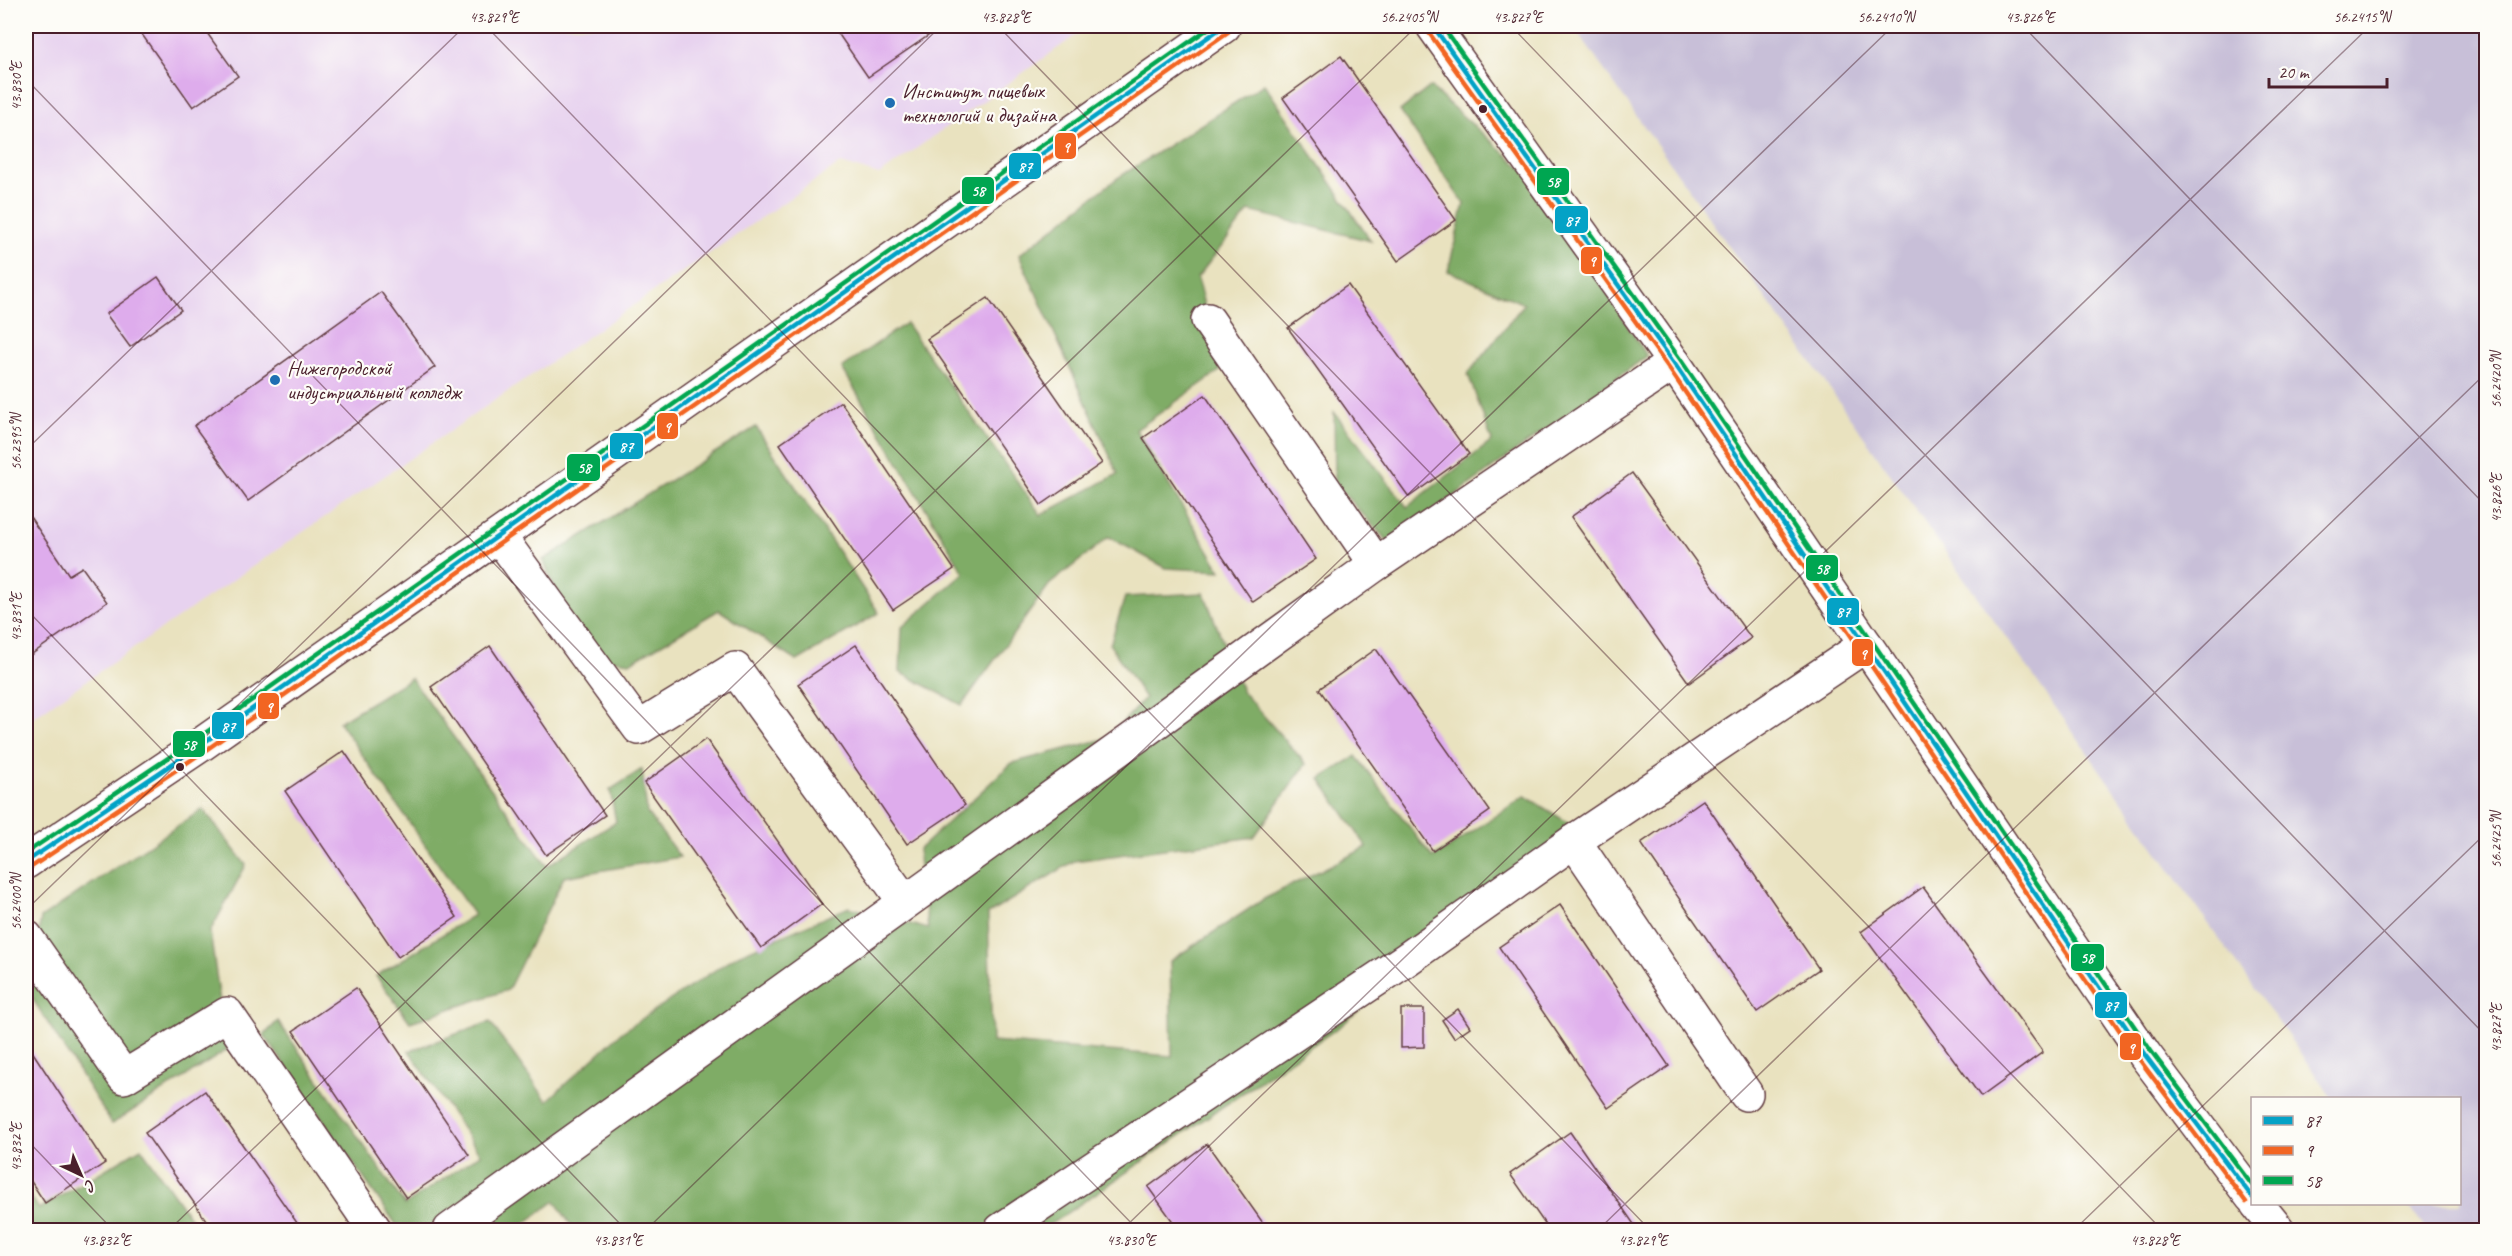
<svg xmlns="http://www.w3.org/2000/svg" width="2512" height="1256" font-family="Caveat,sans-serif">
  <style>
    .built { fill: #e7d2ef }
    .industrial { fill: #c8bfd8 }
    .forest { fill: #7fac66; stroke: #646648; stroke-width: 1.5 }
    .building { fill: #deacec }
    .lines { fill: none; stroke-linecap: round; stroke-linejoin: round }
    .minor-casing { stroke: #623c41; stroke-width: 36 }
    .minor { stroke: #fff; stroke-width: 33 }
    .bus-1-casing { stroke: #fdfcf7; stroke-width: 9 }
    .bus-2-casing { stroke: #fdfcf7; stroke-width: 9 }
    .bus-3-casing { stroke: #fdfcf7; stroke-width: 9 }
    .bus-1 { stroke: #04a2c6; stroke-width: 4.5 }
    .bus-2 { stroke: #f26522; stroke-width: 4.5 }
    .bus-3 { stroke: #00a651; stroke-width: 4.5 }
    .ticks { fill: none; stroke: #4a1f2b; stroke-width: 1.5; stroke-opacity: 0.45 }
    .poi-dot { fill: #1f6fb2; stroke: #fdfcf7; stroke-width: 2 }
    .bus-dot { fill: #4a1f2b; stroke: #fdfcf7; stroke-width: 2 }
    .labels { text-anchor: middle; dominant-baseline: central; stroke-width: 4.5; stroke-linejoin: round; paint-order: stroke }
    .poi-label { font-size: 21px; fill: #4a1f2b; stroke: #fdfcf7; text-anchor: start }
    .line-badge { stroke: #fdfcf7; stroke-width: 2 }
    .badge-label { font-size: 16px; text-anchor: middle; font-weight: bold; fill: #fff }
    .neatline { fill: none; stroke: #4a1f2b; stroke-width: 2 }
    .ticks-label { font-size: 15px; text-anchor: middle; fill: #4a1f2b }
  </style>
  <rect width="100%" height="100%" fill="#fdfcf7"/>
  <filter id="ink" filterUnits="userSpaceOnUse"><feTurbulence type="fractalNoise" baseFrequency=".0167" numOctaves="2"/><feDisplacementMap in="SourceGraphic" scale="12" xChannelSelector="R" yChannelSelector="G"/><feConvolveMatrix kernelMatrix="1 2 1 2 8 2 1 2 1" color-interpolation-filters="sRGB"/></filter>
  <filter id="wash" filterUnits="userSpaceOnUse"><feTurbulence type="fractalNoise" baseFrequency=".008" numOctaves="4" result="noise"/><feDisplacementMap in="SourceGraphic" scale="24" xChannelSelector="R" yChannelSelector="G"/><feGaussianBlur stdDeviation="1.35" result="paint"/><feColorMatrix in="noise" values="0 0 0 0 0 0 0 0 0 0 0 0 0 0 0 0 0 1.4 0 .05"/><feComposite in="paint" operator="in"/></filter>
  <g filter="url(#wash)">
    <rect width="100%" height="100%" fill="#e9e2bf"/>
    <path class="built" d="M26,26H1089L879,175L841,163L26,722Z"/>
    <path class="industrial" d="M1573,26H2486V1230H2426L2407,1204H2460V1098H2332Z"/>
    <g class="forest">
      <path d="M1264,84L1371,241L1249,211L1197,278L1221,370L1136,430L1221,571L1166,568L1109,537L1049,585L962,705L900,672L902,627L964,573L842,368L906,323L1041,515L1118,474L1019,255L1116,179Z"/>
      <path d="M1430,87L1534,179L1647,356L1389,543L1335,484L1334,412L1407,507L1492,441L1468,374L1524,304L1448,271L1464,204L1400,111Z"/>
      <path d="M756,427L879,613L797,661L719,610L631,662L583,656L543,560Z"/>
      <path d="M1204,593L1242,691L1306,764L1254,837L1074,861L988,914L992,1042L1172,1056L1170,961L1264,899L1367,847L1320,779L1356,756L1433,858L1525,796L1572,825L1342,1025L1042,1230H574L555,1201L516,1230H400L264,1035L278,1021L405,1205L480,1154L409,1051L490,1022L547,1101L622,1032L738,955L849,907L928,929L918,850L1012,763L1108,738L1145,698L1110,645L1125,597Z"/>
      <path d="M411,678L547,866L616,822L610,790L642,769L647,813L680,857L564,877L508,990L410,1022L376,976L474,915L339,722Z"/>
      <path d="M203,809L246,865L210,932L227,1050L112,1124L27,990L41,918Z"/>
      <path d="M141,1148L199,1230H26V1189L39,1209Z"/>
    </g>
    <g id="blocks">
      <g class="building">
        <path d="M136,26H202L238,76L193,107Z"/>
        <path d="M833,26H931L935,31L868,77Z"/>
        <path d="M1341,56L1456,220L1398,261L1283,98Z"/>
        <path d="M158,277L181,310L130,347L106,314Z"/>
        <path d="M1348,285L1469,454L1409,497L1288,328Z"/>
        <path d="M381,292L435,367L248,501L194,426Z"/>
        <path d="M988,298L1102,463L1041,505L927,339Z"/>
        <path d="M1205,395L1316,559L1253,602L1143,438Z"/>
        <path d="M841,402L954,569L893,610L780,444Z"/>
        <path d="M1632,473L1751,638L1689,683L1571,517Z"/>
        <path d="M26,511L69,575L82,567L107,602L26,658Z"/>
        <path d="M856,645L965,805L907,844L798,684Z"/>
        <path d="M490,646L605,815L546,855L431,687Z"/>
        <path d="M1376,649L1490,811L1433,851L1319,689Z"/>
        <path d="M706,739L822,904L761,948L644,783Z"/>
        <path d="M344,751L457,917L398,957L285,791Z"/>
        <path d="M1703,800L1819,969L1757,1012L1641,843Z"/>
        <path d="M1923,887L2043,1052L1981,1097L1861,932Z"/>
        <path d="M1560,905L1669,1066L1608,1108L1499,947Z"/>
        <path d="M356,988L469,1155L406,1198L293,1031Z"/>
        <path d="M1401,1009H1424V1047L1401,1048Z"/>
        <path d="M1458,1009L1470,1027L1454,1038L1442,1020Z"/>
        <path d="M26,1042L105,1163L45,1203L26,1174Z"/>
        <path d="M205,1091L302,1230H213L145,1133Z"/>
        <path d="M1570,1132L1638,1230H1549L1510,1174Z"/>
        <path d="M1207,1144L1268,1230H1179L1148,1187Z"/>
      </g>
    </g>
  </g>
  <g filter="url(#ink)">
    <use href="#blocks" fill-opacity="0" stroke="#623c41" stroke-width="1.5"/>
    <g class="lines">
      <g class="minor-casing">
        <g id="minor">
          <path d="M1433,26L1674,363L2145,1055L2252,1197"/>
          <path d="M1208,320L1376,564"/>
          <path d="M499,536L639,728L735,669L905,902"/>
          <path d="M26,862L202,744L1224,26"/>
          <path d="M26,937L124,1077L227,1014L375,1230"/>
          <path d="M1746,1094L1574,841L1866,645"/>
          <path d="M2257,1204L2278,1230"/>
          <path d="M450,1230L1376,564L1674,363"/>
          <path d="M1001,1230L1407,959L1574,841"/>
        </g>
      </g>
      <use href="#minor" class="minor"/>
      <g class="bus-1-casing">
        <g id="bus-1">
          <path d="M1433,26L1674,363L2145,1055L2252,1197"/>
          <path d="M26,862L202,744L1224,26"/>
        </g>
      </g>
      <g class="bus-2-casing">
        <g id="bus-2">
          <path d="M1427,30L1668,367L2139,1059L2246,1202"/>
          <path d="M30,868L206,750L1228,32"/>
        </g>
      </g>
      <g class="bus-3-casing">
        <g id="bus-3">
          <path d="M1442,26L1680,359L2151,1051L2252,1185"/>
          <path d="M26,853L198,738L1212,26"/>
        </g>
      </g>
      <use href="#bus-1" class="bus-1"/>
      <use href="#bus-2" class="bus-2"/>
      <use href="#bus-3" class="bus-3"/>
    </g>
  </g>
  <path class="ticks" d="M486,26L1650,1230M998,26L2162,1230M1511,26L2486,1036M2023,26L2486,506M26,79L1138,1230M26,450L465,26M26,609L626,1230M26,910L941,26M26,1139L113,1230M169,1230L1417,26M646,1230L1893,26M1122,1230L2370,26M1598,1230L2486,373M2074,1230L2486,833"/>
  <g class="poi-dot">
    <circle cx="890" cy="103" r="6"/>
    <circle cx="275" cy="380" r="6"/>
  </g>
  <g class="bus-dot">
    <circle cx="1483" cy="109" r="5"/>
    <circle cx="180" cy="767" r="5"/>
  </g>
  <g class="labels">
    <g class="poi-label">
      <text x="902" y="91">Институт пищевых<tspan x="902" dy="24">технологий и дизайна</tspan></text>
      <text x="287" y="368">Нижегородской<tspan x="287" dy="24">индустриальный колледж</tspan></text>
    </g>
  </g>
  <g class="line-badge">
    <rect x="1054" y="132" width="23" height="28" rx="6" fill="#f26522"/>
    <rect x="1008" y="152" width="34" height="28" rx="6" fill="#04a2c6"/>
    <rect x="1536" y="167" width="34" height="29" rx="6" fill="#00a651"/>
    <rect x="961" y="176" width="34" height="29" rx="6" fill="#00a651"/>
    <rect x="1554" y="205" width="35" height="29" rx="6" fill="#04a2c6"/>
    <rect x="1580" y="246" width="23" height="29" rx="6" fill="#f26522"/>
    <rect x="656" y="412" width="23" height="28" rx="6" fill="#f26522"/>
    <rect x="609" y="432" width="35" height="28" rx="6" fill="#04a2c6"/>
    <rect x="566" y="453" width="35" height="29" rx="6" fill="#00a651"/>
    <rect x="1805" y="554" width="34" height="28" rx="6" fill="#00a651"/>
    <rect x="1826" y="597" width="34" height="29" rx="6" fill="#04a2c6"/>
    <rect x="1851" y="638" width="23" height="29" rx="6" fill="#f26522"/>
    <rect x="257" y="692" width="23" height="28" rx="6" fill="#f26522"/>
    <rect x="211" y="711" width="34" height="29" rx="6" fill="#04a2c6"/>
    <rect x="172" y="730" width="34" height="28" rx="6" fill="#00a651"/>
    <rect x="2070" y="943" width="35" height="29" rx="6" fill="#00a651"/>
    <rect x="2094" y="991" width="34" height="28" rx="6" fill="#04a2c6"/>
    <rect x="2119" y="1032" width="23" height="29" rx="6" fill="#f26522"/>
  </g>
  <g class="badge-label">
    <text x="1066" y="152">9</text>
    <text x="1025" y="172">87</text>
    <text x="1553" y="187">58</text>
    <text x="978" y="196">58</text>
    <text x="1572" y="226">87</text>
    <text x="1592" y="266">9</text>
    <text x="667" y="432">9</text>
    <text x="626" y="452">87</text>
    <text x="584" y="473">58</text>
    <text x="1822" y="574">58</text>
    <text x="1843" y="617">87</text>
    <text x="1863" y="659">9</text>
    <text x="269" y="712">9</text>
    <text x="228" y="732">87</text>
    <text x="189" y="750">58</text>
    <text x="2087" y="963">58</text>
    <text x="2111" y="1011">87</text>
    <text x="2131" y="1053">9</text>
  </g>
  <rect width="2512" height="1256" fill="none" stroke="#fdfcf7" stroke-width="66"/>
  <rect x="2251" y="1097" width="210" height="108" fill="#fdfcf7" stroke="#b5a4a5" stroke-width="1.5"/>
  <rect x="2263" y="1116" width="30" height="9" fill="#04a2c6" stroke="#b5a4a5" stroke-width="1.5"/>
  <text x="2305" y="1127" font-size="18" fill="#4a1f2b">87</text>
  <rect x="2263" y="1146" width="30" height="9" fill="#f26522" stroke="#b5a4a5" stroke-width="1.5"/>
  <text x="2305" y="1157" font-size="18" fill="#4a1f2b">9</text>
  <rect x="2263" y="1176" width="30" height="9" fill="#00a651" stroke="#b5a4a5" stroke-width="1.5"/>
  <text x="2305" y="1187" font-size="18" fill="#4a1f2b">58</text>
  <g transform="translate(81 1175) rotate(136)" stroke="#fdfcf7" stroke-width="4.5" paint-order="stroke">
  <path d="M0-4.5L10 22L0 15L-10 22Z" fill="#4a1f2b"/>
  <text y="-9" font-size="16" font-weight="bold" text-anchor="middle" fill="#4a1f2b">С</text>
  </g>
  <path d="M2269 78v9h118v-9" fill="none" stroke="#4a1f2b" stroke-width="3"/>
  <text x="2278" y="78" font-size="18" fill="#4a1f2b" stroke="#fdfcf7" stroke-width="4.5" paint-order="stroke">20 m</text>
  <rect x="33" y="33" width="2446" height="1190" class="neatline"/>
  <g class="ticks-label">
    <text x="494" y="22">43.829°E</text>
    <text x="1006" y="22">43.828°E</text>
    <text x="1409" y="22">56.2405°N</text>
    <text x="1518" y="22">43.827°E</text>
    <text x="1886" y="22">56.2410°N</text>
    <text x="2030" y="22">43.826°E</text>
    <text x="2362" y="22">56.2415°N</text>
    <text transform="translate(16 86) rotate(-90)" y="5">43.830°E</text>
    <text transform="translate(2496 380) rotate(-90)" y="5">56.2420°N</text>
    <text transform="translate(16 442) rotate(-90)" y="5">56.2395°N</text>
    <text transform="translate(2496 498) rotate(-90)" y="5">43.826°E</text>
    <text transform="translate(16 617) rotate(-90)" y="5">43.831°E</text>
    <text transform="translate(2496 840) rotate(-90)" y="5">56.2425°N</text>
    <text transform="translate(16 902) rotate(-90)" y="5">56.2400°N</text>
    <text transform="translate(2496 1028) rotate(-90)" y="5">43.827°E</text>
    <text transform="translate(16 1147) rotate(-90)" y="5">43.832°E</text>
    <text x="106" y="1245">43.832°E</text>
    <text x="618" y="1245">43.831°E</text>
    <text x="1131" y="1245">43.830°E</text>
    <text x="1643" y="1245">43.829°E</text>
    <text x="2155" y="1245">43.828°E</text>
  </g>
</svg>
